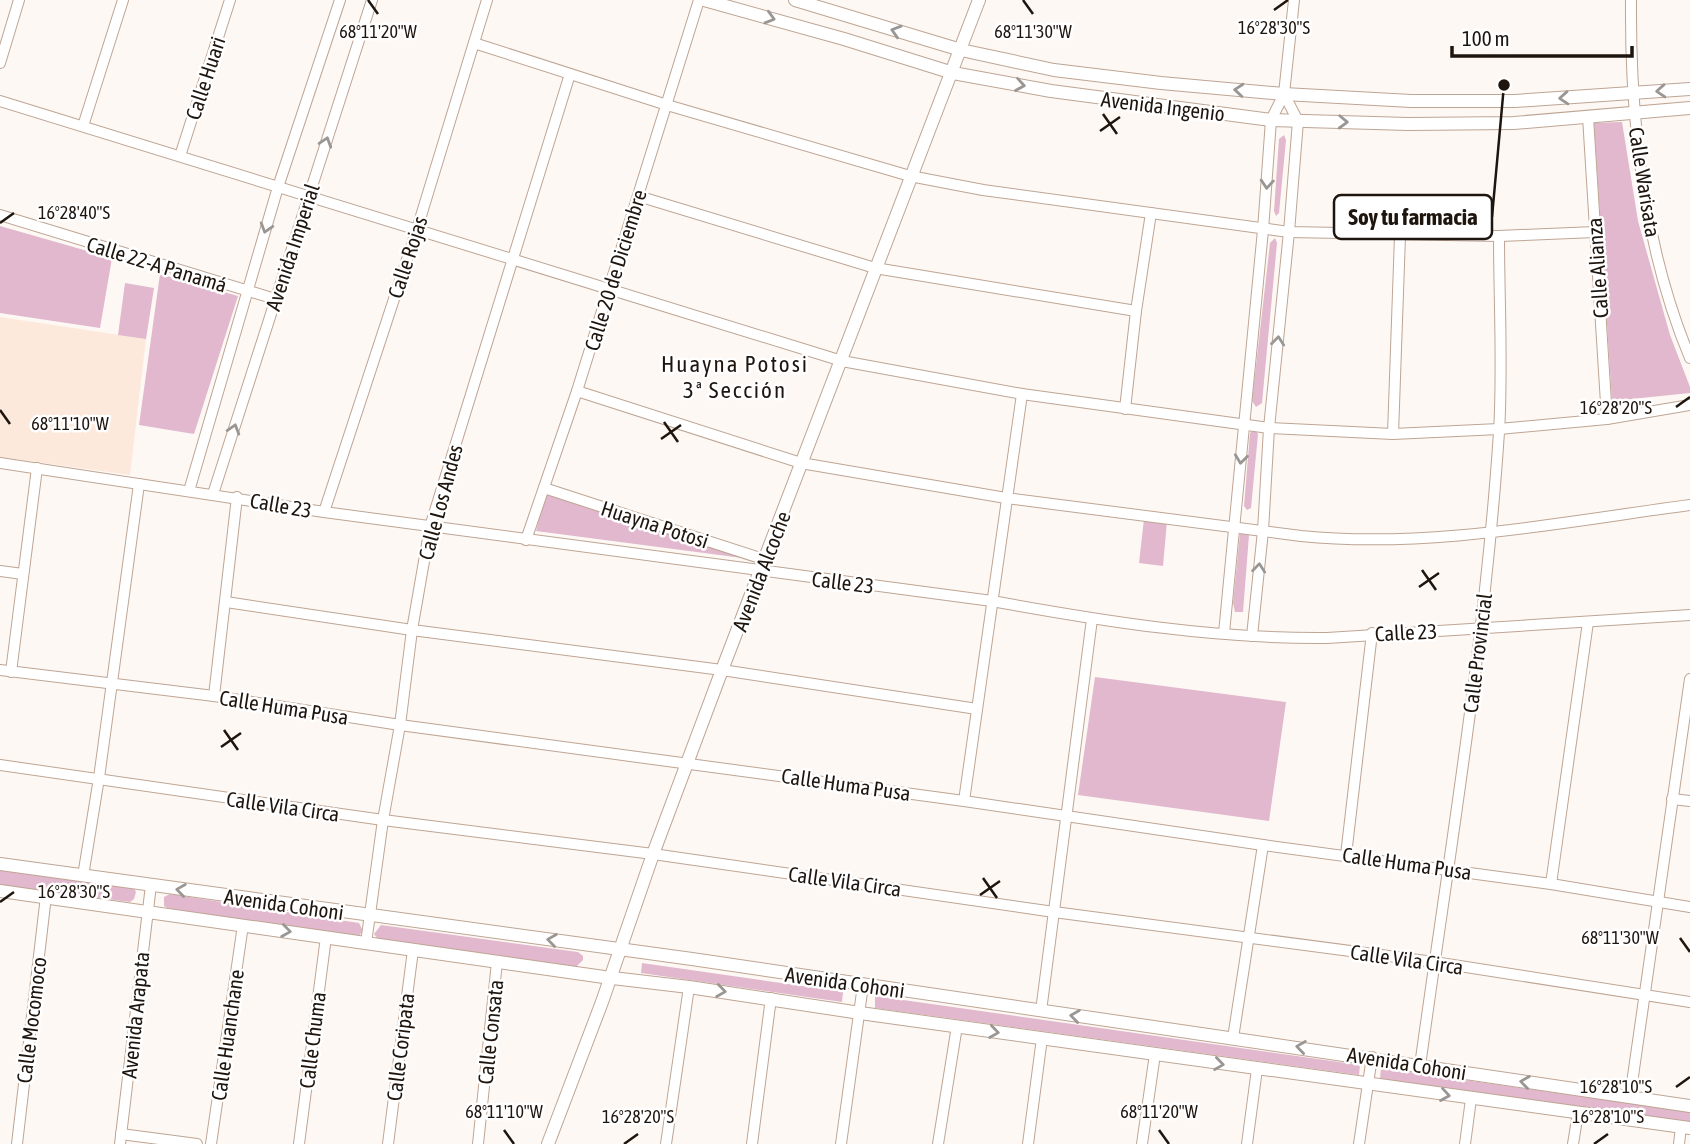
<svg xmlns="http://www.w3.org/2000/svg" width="1690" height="1144" font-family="'Asap Condensed',sans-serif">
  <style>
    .built { fill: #fde9db }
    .green { fill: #e1b8cd }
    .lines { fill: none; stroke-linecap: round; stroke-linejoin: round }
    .minor-casing { stroke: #bea594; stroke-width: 12 }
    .tertiary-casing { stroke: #bea594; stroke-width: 14 }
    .minor { stroke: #fff; stroke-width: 10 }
    .tertiary { stroke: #fff; stroke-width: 12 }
    .oneway { stroke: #9a9693 }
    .ticks { fill: none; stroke: #1e150e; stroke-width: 2.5 }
    .labels { text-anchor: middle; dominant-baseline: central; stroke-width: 5; stroke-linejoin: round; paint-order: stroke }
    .street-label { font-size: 21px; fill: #1e150e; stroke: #fff }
    .neighbourhood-label { font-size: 23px; letter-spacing: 2px; fill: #1e150e; stroke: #fff }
    .ticks-label { font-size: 18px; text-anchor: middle; fill: #1e150e; stroke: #fff; stroke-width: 5; stroke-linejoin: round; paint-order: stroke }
    .leader { fill: none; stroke: #1e150e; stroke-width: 2.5 }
    .callout-dot { fill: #1e150e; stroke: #fff; stroke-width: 2.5 }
    .callout { fill: #fff; stroke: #1e150e; stroke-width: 2.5 }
    .callout-label { font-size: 23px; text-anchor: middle; font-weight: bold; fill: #1e150e }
  </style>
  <rect width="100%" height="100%" fill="#fdf8f4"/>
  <path class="built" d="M0,317L146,339L130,475L0,457Z"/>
  <g class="green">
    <path d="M1622,122L1638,221L1670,335L1690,387V393L1612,401L1594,123Z"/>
    <path d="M1284,135L1286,140L1279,213L1276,216L1274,211L1279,139Z"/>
    <path d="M0,226L112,258L100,328L0,313Z"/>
    <path d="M1275,238L1277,243L1262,403L1256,407L1252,401L1270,243Z"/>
    <path d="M160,274L238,296L194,434L139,425Z"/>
    <path d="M125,283L154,288L146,339L118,335Z"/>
    <path d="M1255,429L1258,434L1251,508L1247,510L1244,506L1250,433Z"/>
    <path d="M546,492L750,559L536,531Z"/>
    <path d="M1144,519L1167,521L1163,566L1139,563Z"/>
    <path d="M1245,531L1249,535L1243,612H1235L1233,603L1240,534Z"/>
    <path d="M1095,677L1286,702L1269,821L1078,795Z"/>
    <path d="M0,869L133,887L136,892L134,899L130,902L0,885Z"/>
    <path d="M170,894L359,923L363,931L357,938L167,908L164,906V897Z"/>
    <path d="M381,925L578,952L583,956V960L576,967L379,941L374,934Z"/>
    <path d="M642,963L843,992L842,1002L641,973Z"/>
    <path d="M875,996L1360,1065L1359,1075L875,1008Z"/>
    <path d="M1381,1068L1690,1112V1124L1380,1079Z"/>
  </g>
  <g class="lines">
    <g class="minor-casing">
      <g id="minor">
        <path d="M1631,0C1630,120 1643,246 1690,358"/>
        <path d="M474,43L667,105L910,176L983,190L1289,232L1499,236L1595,232"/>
        <path d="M0,63L19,0"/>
        <path d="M0,101L842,361L1022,394L1269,428L1393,434L1499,429L1607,419L1690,405"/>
        <path d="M1588,117L1607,419"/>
        <path d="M83,126L123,0"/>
        <path d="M180,156L230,0"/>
        <path d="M638,196L875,268L1136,311"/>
        <path d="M0,215L275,299"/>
        <path d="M577,391L801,463L1006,498L1301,536C1430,549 1562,522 1690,505"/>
        <path d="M1125,409L1136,311L1151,213"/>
        <path d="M1393,434L1400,236"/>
        <path d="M0,463L324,512L992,601C1102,621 1214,639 1327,638L1690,615"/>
        <path d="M544,488L766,560"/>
        <path d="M189,491L278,187L340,0"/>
        <path d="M213,494L372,0"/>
        <path d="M324,512L417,229L487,0"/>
        <path d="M526,540L577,391L699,0"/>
        <path d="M0,571L23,574"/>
        <path d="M226,602L412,630L722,670L977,709"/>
        <path d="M1224,633L1263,230L1271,120L1284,94L1294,0"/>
        <path d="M1252,636L1263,531L1269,428L1289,232L1298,121L1284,94"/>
        <path d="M0,670L214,696L400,725L964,801L1263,845L1551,884L1690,907"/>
        <path d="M11,672L37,468"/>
        <path d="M214,696L237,497"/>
        <path d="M0,765L383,820L653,854L1054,912L1434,962L1690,1002"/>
        <path d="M1672,799L1690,801"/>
        <path d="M964,801L1022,394"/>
        <path d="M1346,855L1372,633"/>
        <path d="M83,876L99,778L139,484"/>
        <path d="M1551,884L1588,622"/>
        <path d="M366,943L383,820L400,725L412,630L430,527L570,74"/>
        <path d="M1041,1011L1092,619"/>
        <path d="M1233,1038L1263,845"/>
        <path d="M1420,1066C1449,855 1485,644 1499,432C1503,367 1499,301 1499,236"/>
        <path d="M1630,1097L1690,679"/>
        <path d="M121,1134L197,1144"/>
        <path d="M17,1144L46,896"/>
        <path d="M120,1144L151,885"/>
        <path d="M211,1144L243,925"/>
        <path d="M299,1144L326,937"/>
        <path d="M388,1144L413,950"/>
        <path d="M478,1144L497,962"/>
        <path d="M666,1144L689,987"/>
        <path d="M752,1144L771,998"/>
        <path d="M841,1144L863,985"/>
        <path d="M938,1144L957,1026"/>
        <path d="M1028,1144L1042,1038"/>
        <path d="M1142,1144L1155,1054"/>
        <path d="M1247,1144L1257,1069"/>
        <path d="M1359,1144L1372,1057"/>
        <path d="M1465,1144L1471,1099"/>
        <path d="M1573,1144L1578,1113"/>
        <path d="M1679,1144L1681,1127"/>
      </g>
    </g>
    <g class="tertiary-casing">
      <g id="tertiary">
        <path d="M704,0L844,39L953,73L1051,91L1271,120L1408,124L1514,123L1690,108"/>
        <path d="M795,0L961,50L1054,70L1161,83L1284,94L1411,101H1515L1690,89"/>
        <path d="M0,864L692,959L1690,1106"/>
        <path d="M0,891L604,977L689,987L860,1013L1690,1128"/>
        <path d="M548,1144L602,1002L653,854L722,670L979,0"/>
      </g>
    </g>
    <use href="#minor" class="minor"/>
    <use href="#tertiary" class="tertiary"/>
  </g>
  <defs><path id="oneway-chevron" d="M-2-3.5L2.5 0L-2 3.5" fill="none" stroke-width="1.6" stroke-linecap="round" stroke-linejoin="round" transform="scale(1.75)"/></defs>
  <g class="oneway">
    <use href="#oneway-chevron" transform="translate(770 18) rotate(16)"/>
    <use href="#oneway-chevron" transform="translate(896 31) rotate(-163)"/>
    <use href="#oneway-chevron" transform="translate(1020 85) rotate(10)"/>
    <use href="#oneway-chevron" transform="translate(1239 90) rotate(-175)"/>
    <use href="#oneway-chevron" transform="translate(1661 91) rotate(176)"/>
    <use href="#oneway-chevron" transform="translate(1564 98) rotate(176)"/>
    <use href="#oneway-chevron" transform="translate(1343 122) rotate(2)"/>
    <use href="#oneway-chevron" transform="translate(326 142) rotate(-72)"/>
    <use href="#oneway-chevron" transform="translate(1267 184) rotate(94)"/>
    <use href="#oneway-chevron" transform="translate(266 228) rotate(107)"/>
    <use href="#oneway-chevron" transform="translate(1278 341) rotate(-84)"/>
    <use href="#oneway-chevron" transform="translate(234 429) rotate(-73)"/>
    <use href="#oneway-chevron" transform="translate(1241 459) rotate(97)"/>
    <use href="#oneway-chevron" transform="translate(1259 568) rotate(-84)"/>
    <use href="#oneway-chevron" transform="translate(181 890) rotate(-172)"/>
    <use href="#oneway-chevron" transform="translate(286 931) rotate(8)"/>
    <use href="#oneway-chevron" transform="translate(552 940) rotate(-172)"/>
    <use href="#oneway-chevron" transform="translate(721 991) rotate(8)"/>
    <use href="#oneway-chevron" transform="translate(1075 1016) rotate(-172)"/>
    <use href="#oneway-chevron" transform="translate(994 1032) rotate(8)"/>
    <use href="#oneway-chevron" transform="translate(1301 1047) rotate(-172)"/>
    <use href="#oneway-chevron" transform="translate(1219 1064) rotate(8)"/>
    <use href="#oneway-chevron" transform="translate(1525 1082) rotate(-172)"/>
    <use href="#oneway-chevron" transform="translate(1445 1095) rotate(9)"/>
  </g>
  <path class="ticks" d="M368,0L378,14M1023,0L1033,14M1274,10L1288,0M1103,114L1117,134M1100,131L1120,117M0,223L14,213M1676,407L1690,397M0,410L10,424M664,422L678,442M661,439L681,425M1422,570L1436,590M1419,587L1439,573M224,730L238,750M221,747L241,733M983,878L997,898M980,895L1000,881M0,902L14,892M1680,938L1690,952M1676,1087L1690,1077M504,1130L514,1144M1159,1130L1169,1144M624,1144L638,1134M1594,1144L1608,1134"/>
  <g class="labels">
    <g class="street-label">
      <text transform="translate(205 78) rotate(-72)">Calle Huari</text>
      <text transform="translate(1163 106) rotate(7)">Avenida Ingenio</text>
      <text transform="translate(1645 182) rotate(81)">Calle Warisata</text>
      <text transform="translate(292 247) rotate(-72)">Avenida Imperial</text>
      <text transform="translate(407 257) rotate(-72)">Calle Rojas</text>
      <text transform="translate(157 264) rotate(17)">Calle 22-A Panamá</text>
      <text transform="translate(1597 268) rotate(-94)">Calle Alianza</text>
      <text transform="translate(615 270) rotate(-73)">Calle 20 de Diciembre</text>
      <text transform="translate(440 502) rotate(-75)">Calle Los Andes</text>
      <text transform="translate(281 505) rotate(10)">Calle 23</text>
      <text transform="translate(655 524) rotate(18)">Huayna Potosi</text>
      <text transform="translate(761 571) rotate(-69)">Avenida Alcoche</text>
      <text transform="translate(843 582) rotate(7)">Calle 23</text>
      <text transform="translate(1406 632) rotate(-3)">Calle 23</text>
      <text transform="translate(1477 653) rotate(-83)">Calle Provincial</text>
      <text transform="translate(284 707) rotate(9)">Calle Huma Pusa</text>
      <text transform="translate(846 784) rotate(8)">Calle Huma Pusa</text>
      <text transform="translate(283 806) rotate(8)">Calle Vila Circa</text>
      <text transform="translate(1407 863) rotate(8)">Calle Huma Pusa</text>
      <text transform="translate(845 881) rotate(8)">Calle Vila Circa</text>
      <text transform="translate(284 904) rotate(8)">Avenida Cohoni</text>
      <text transform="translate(1407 959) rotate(8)">Calle Vila Circa</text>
      <text transform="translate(845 982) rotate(8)">Avenida Cohoni</text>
      <text transform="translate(135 1015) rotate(-84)">Avenida Arapata</text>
      <text transform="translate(31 1020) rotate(-83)">Calle Mocomoco</text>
      <text transform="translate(490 1032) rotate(-84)">Calle Consata</text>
      <text transform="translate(227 1035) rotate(-82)">Calle Huanchane</text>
      <text transform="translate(312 1040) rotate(-83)">Calle Chuma</text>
      <text transform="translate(400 1047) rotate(-83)">Calle Coripata</text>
      <text transform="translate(1407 1063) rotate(9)">Avenida Cohoni</text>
    </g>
    <g class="neighbourhood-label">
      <text x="735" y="364">Huayna Potosi<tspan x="735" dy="26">3ª Sección</tspan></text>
    </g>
  </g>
  <g class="ticks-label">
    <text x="1274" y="34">16°28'30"S</text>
    <text x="378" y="38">68°11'20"W</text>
    <text x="1033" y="38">68°11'30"W</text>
    <text x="74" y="219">16°28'40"S</text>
    <text x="1616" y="414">16°28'20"S</text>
    <text x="70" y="430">68°11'10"W</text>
    <text x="74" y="898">16°28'30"S</text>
    <text x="1620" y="944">68°11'30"W</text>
    <text x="1616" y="1093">16°28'10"S</text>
    <text x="504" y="1118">68°11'10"W</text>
    <text x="1159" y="1118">68°11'20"W</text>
    <text x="638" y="1123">16°28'20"S</text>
    <text x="1608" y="1123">16°28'10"S</text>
  </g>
  <path class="leader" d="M1504 85L1492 217"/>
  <circle class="callout-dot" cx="1504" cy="85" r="7"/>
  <rect class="callout" x="1334" y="195" width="158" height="44" rx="7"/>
  <g class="callout-label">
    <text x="1413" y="225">Soy tu farmacia</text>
  </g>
  <path d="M1452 46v10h180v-10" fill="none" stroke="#1e150e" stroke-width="3.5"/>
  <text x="1462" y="46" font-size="21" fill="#1e150e" stroke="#ffffff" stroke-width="5" paint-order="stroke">100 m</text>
</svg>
